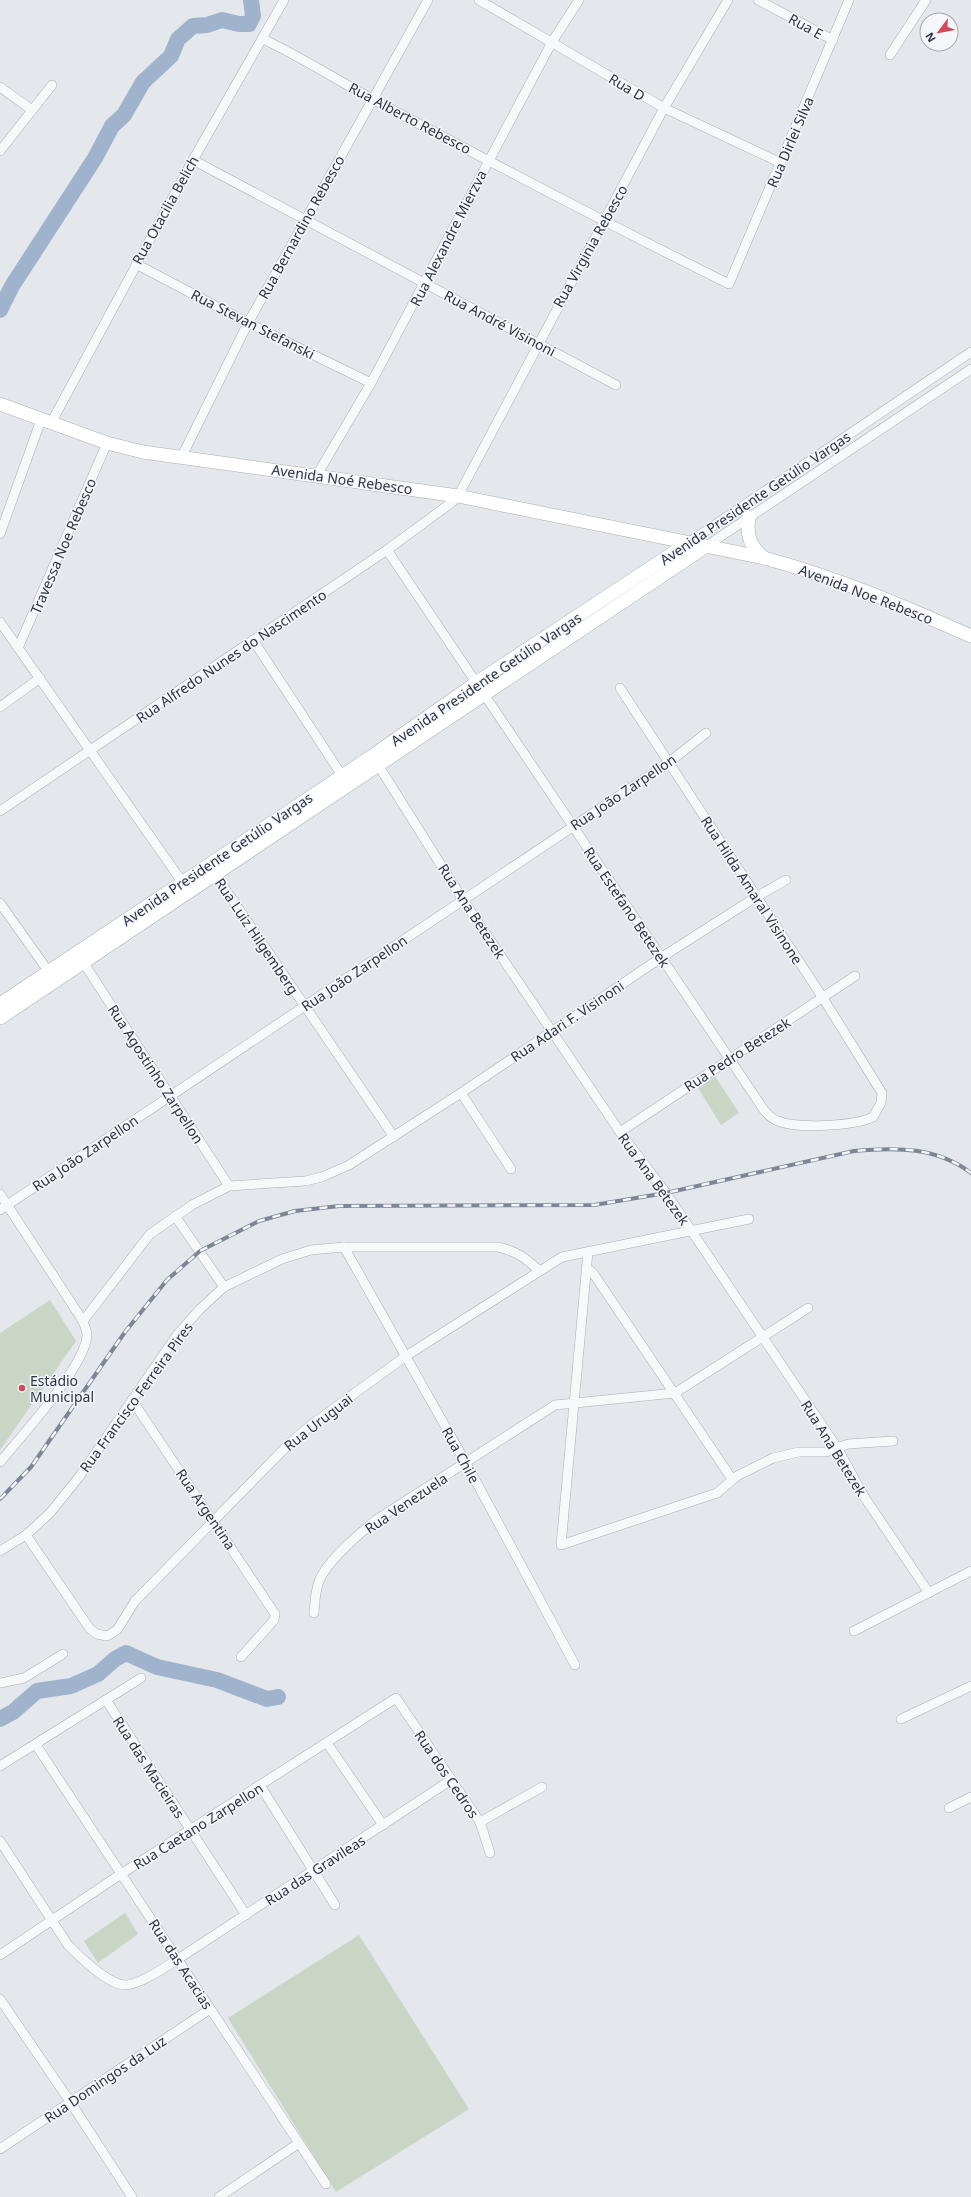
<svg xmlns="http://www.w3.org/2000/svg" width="971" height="2197" font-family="'Noto Sans',sans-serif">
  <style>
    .green { fill: #c9d6c5 }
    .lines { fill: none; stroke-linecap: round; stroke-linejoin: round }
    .river { stroke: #9fb4cc; stroke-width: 16 }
    .minor-casing { stroke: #a9aeb7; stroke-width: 10 }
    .secondary-casing { stroke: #a9aeb7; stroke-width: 14 }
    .minor { stroke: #f7f8fa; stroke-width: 9 }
    .secondary { stroke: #fff; stroke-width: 13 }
    .rail-casing { stroke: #7d8696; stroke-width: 4 }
    .rail { stroke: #f4f6f9; stroke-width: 2.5; stroke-dasharray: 8; stroke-linecap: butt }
    .poi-dot { fill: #d1495b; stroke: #f4f6f9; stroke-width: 1.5 }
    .labels { text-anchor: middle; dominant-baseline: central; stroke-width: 3; stroke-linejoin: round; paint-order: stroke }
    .street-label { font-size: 14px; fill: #2b3445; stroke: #f4f6f9 }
    .poi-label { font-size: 14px; fill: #2b3445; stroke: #f4f6f9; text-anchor: start }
  </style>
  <rect width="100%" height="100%" fill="#e4e7ec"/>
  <g class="green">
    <path d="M715,1076L739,1113L721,1125L698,1088Z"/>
    <path d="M50,1300L76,1341L0,1450V1333Z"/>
    <path d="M125,1913L138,1934L98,1963L84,1941Z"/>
    <path d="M359,1935L469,2109L336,2192L228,2018Z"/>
  </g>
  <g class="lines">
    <g class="river">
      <path d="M0,310L12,286L95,158L112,126L124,115L143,82L171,56L178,39L193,26L207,25L222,20L239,24H249L253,16L251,0"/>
      <path d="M0,1719L13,1712L37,1691L71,1686L98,1674L115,1659L126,1653L157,1667L217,1680L267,1699L278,1697"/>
    </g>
    <g class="minor-casing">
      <g id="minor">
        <path d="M479,0L664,108L781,163"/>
        <path d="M758,0L833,40"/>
        <path d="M263,39C301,57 337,80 374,100C492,163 610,225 729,284L849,0"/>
        <path d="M890,55L926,0"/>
        <path d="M0,87L32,110"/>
        <path d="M0,151L52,85"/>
        <path d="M193,160L616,385"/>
        <path d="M136,264L248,323L371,383"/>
        <path d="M51,423L193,160L284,0"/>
        <path d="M181,458L248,323L428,0"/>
        <path d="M317,475L371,383L552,42L579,0"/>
        <path d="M0,534L41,420"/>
        <path d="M688,543L971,352"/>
        <path d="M705,547L971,369"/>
        <path d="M387,550L764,1110C768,1115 773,1119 778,1121C797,1129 854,1126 873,1117L881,1103L882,1093L823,998L620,688"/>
        <path d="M0,622L185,886"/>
        <path d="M253,640L345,780"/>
        <path d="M18,648L107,443"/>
        <path d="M0,707L40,678"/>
        <path d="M375,760L463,900L620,1132L666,1193L838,1449L863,1495L929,1593"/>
        <path d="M0,811L387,550L451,503L458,496L664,108L728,0"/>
        <path d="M213,871L394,1137"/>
        <path d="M0,903L51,975"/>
        <path d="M83,962L229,1186"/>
        <path d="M461,1093L511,1169"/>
        <path d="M620,1132L855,976"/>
        <path d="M0,1194L83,1321"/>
        <path d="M0,1210L668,763L706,733"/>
        <path d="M175,1216L224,1287"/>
        <path d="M344,1247L466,1463L575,1665"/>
        <path d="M588,1252L561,1545L717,1493L737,1476L773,1458L799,1452H826L848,1444L893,1441"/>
        <path d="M586,1268L593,1273L732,1479"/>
        <path d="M132,1400L275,1614L274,1620L241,1657"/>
        <path d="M0,1462C20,1438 89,1362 87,1333C86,1329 84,1324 83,1321L150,1234L192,1205L229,1186L305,1181L322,1177L349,1165L461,1093L662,957L756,897L786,880"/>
        <path d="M26,1535L90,1629L97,1634L107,1636L117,1630L135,1601L290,1443L311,1425L406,1356L562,1257L749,1219"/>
        <path d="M0,1551L26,1535L50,1513L79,1477L177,1335L200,1309L224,1287L282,1259L311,1250L344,1247H498C516,1251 526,1258 539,1271"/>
        <path d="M314,1613C315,1601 315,1590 320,1579C329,1559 359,1534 376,1520L555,1405L675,1393L808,1308"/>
        <path d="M854,1631L971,1571"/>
        <path d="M0,1683L24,1678L63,1654"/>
        <path d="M106,1700L246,1915"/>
        <path d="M901,1719L971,1686"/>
        <path d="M327,1743L383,1825"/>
        <path d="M36,1745L326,2184"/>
        <path d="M0,1766L141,1678"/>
        <path d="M261,1787L335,1905"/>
        <path d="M949,1808L971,1797"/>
        <path d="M480,1822L542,1787"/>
        <path d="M0,1841L68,1945C80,1957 107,1984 125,1985C140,1985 165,1967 178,1959L451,1780"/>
        <path d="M0,1955L121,1874L396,1698L480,1822L490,1853"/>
        <path d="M0,1999L71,2103L132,2197"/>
        <path d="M0,2149L210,2009"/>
        <path d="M219,2197L299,2143"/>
      </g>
    </g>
    <g class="secondary-casing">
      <g id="secondary">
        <path d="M0,404L107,443L143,452L458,496L764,558C836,577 903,606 971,636"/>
        <path d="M749,517C746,536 750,546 764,558"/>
        <path d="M0,1004L372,756L476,683L688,543"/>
        <path d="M0,1018L705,547"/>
      </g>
    </g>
    <use href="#minor" class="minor"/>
    <use href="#secondary" class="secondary"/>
    <g class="rail-casing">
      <path id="rail" d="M0,1499L31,1467L125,1332L167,1280L200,1251L259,1221L295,1211L339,1206L594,1205L666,1193L854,1151C896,1147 937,1147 971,1173"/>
    </g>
    <use href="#rail" class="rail"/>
  </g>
  <circle class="poi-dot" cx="22" cy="1388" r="4"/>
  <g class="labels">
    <g class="street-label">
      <text transform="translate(806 26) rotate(29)">Rua E</text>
      <text transform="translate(627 87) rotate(31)">Rua D</text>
      <text transform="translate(410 118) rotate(28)">Rua Alberto Rebesco</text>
      <text transform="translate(790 142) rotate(-67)">Rua Dirlei Silva</text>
      <text transform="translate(165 210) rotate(-61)">Rua Otacilia Belich</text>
      <text transform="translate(301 227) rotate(-61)">Rua Bernardino Rebesco</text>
      <text transform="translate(448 238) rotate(-63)">Rua Alexandre Mierzva</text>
      <text transform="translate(590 246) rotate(-61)">Rua Virginia Rebesco</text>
      <text transform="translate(500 323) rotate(28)">Rua André Visinoni</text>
      <text transform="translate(253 324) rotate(27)">Rua Stevan Stefanski</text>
      <text transform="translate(342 479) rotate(8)">Avenida Noé Rebesco</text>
      <text transform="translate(755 498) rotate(-34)">Avenida Presidente Getúlio Vargas</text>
      <text transform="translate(63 546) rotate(-67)">Travessa Noe Rebesco</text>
      <text transform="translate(866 594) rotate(21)">Avenida Noe Rebesco</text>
      <text transform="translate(231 656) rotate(-34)">Rua Alfredo Nunes do Nascimento</text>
      <text transform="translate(486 679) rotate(-34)">Avenida Presidente Getúlio Vargas</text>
      <text transform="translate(623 792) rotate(-34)">Rua João Zarpellon</text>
      <text transform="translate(217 859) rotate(-34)">Avenida Presidente Getúlio Vargas</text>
      <text transform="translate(752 890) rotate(57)">Rua Hilda Amaral Visinone</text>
      <text transform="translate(627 907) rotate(56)">Rua Estefano Betezek</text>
      <text transform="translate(472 911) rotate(57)">Rua Ana Betezek</text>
      <text transform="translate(257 936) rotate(56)">Rua Luiz Hilgemberg</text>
      <text transform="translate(354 973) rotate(-34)">Rua João Zarpellon</text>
      <text transform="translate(567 1021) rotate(-34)">Rua Adari F. Visinoni</text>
      <text transform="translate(737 1054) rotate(-33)">Rua Pedro Betezek</text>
      <text transform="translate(156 1074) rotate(57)">Rua Agostinho Zarpellon</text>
      <text transform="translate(85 1153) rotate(-34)">Rua João Zarpellon</text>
      <text transform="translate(654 1179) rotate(54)">Rua Ana Betezek</text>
      <text transform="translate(136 1397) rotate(-54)">Rua Francisco Ferreira Pires</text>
      <text transform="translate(318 1422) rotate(-38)">Rua Uruguai</text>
      <text transform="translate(834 1448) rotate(58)">Rua Ana Betezek</text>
      <text transform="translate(461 1455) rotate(61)">Rua Chile</text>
      <text transform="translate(406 1503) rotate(-34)">Rua Venezuela</text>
      <text transform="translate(206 1509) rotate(56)">Rua Argentina</text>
      <text transform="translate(149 1767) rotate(57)">Rua das Macieiras</text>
      <text transform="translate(447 1774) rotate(56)">Rua dos Cedros</text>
      <text transform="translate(198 1826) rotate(-32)">Rua Caetano Zarpellon</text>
      <text transform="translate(315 1870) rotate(-33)">Rua das Gravileas</text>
      <text transform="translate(181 1964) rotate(57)">Rua das Acacias</text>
      <text transform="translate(105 2079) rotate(-34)">Rua Domingos da Luz</text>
    </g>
    <g class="poi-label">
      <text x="30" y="1380">Estádio<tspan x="30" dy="16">Municipal</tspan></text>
    </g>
  </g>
  <g transform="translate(939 32) rotate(238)"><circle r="19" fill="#f4f6f9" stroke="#a4a8b1"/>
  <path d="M0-3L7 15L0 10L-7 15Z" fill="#d1495b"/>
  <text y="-6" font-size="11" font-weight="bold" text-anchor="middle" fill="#2b3445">N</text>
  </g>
</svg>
